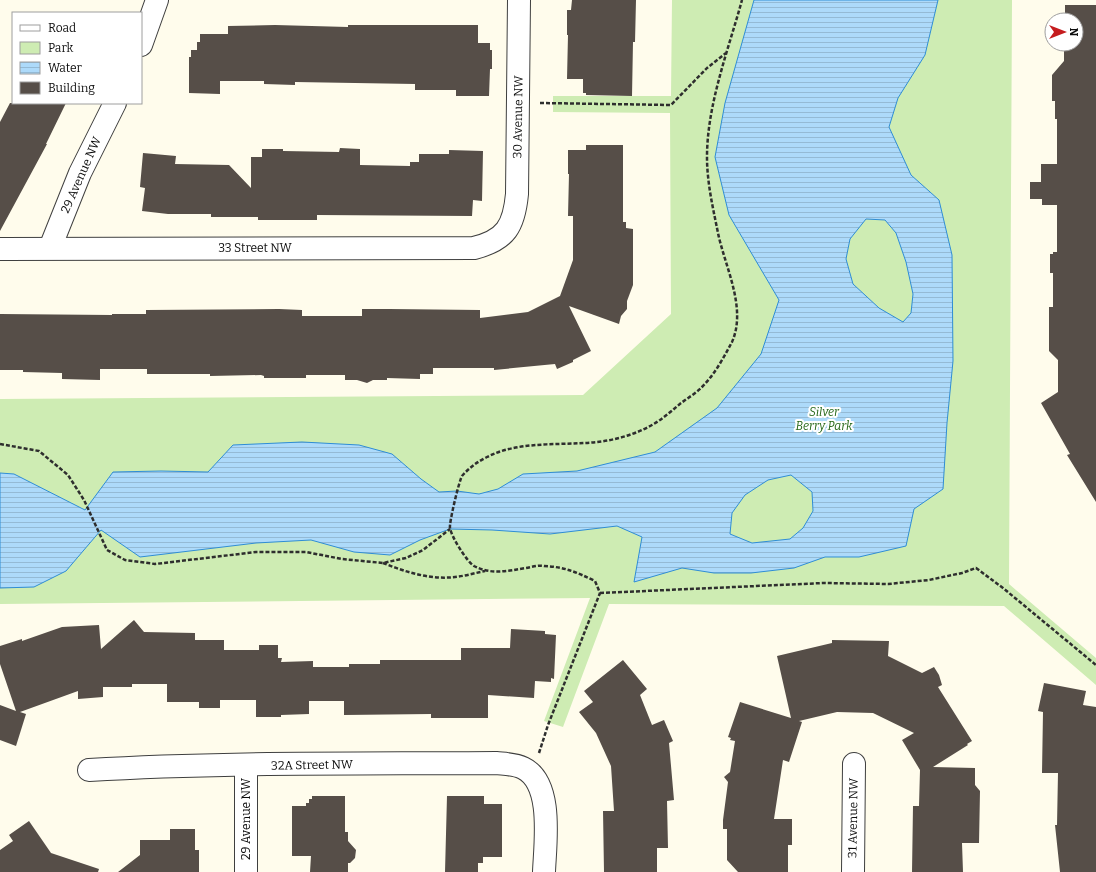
<svg xmlns="http://www.w3.org/2000/svg" width="1096" height="872" font-family="Bitter,serif">
  <style>
    .park { fill: #ceecb3 }
    .water { fill: url(#water-rules); stroke: #2f8dd5; fill-rule: evenodd }
    .building { fill: #564e48 }
    .lines { fill: none; stroke-linecap: round; stroke-linejoin: round }
    .minor-casing { stroke: #3f3f3f; stroke-width: 24 }
    .path { stroke: #2e2e2e; stroke-width: 2.5; stroke-dasharray: 4 2; stroke-linecap: butt }
    .minor { stroke: #fff; stroke-width: 22 }
    .labels { text-anchor: middle; dominant-baseline: central; stroke-width: 4; stroke-linejoin: round; paint-order: stroke }
    .street-label { font-size: 12px; fill: #0c0c0c; stroke: #fff }
    .park-label { font-size: 12px; font-style: italic; fill: #276819; stroke: #fff }
  </style>
  <defs>
    <pattern id="water-rules" width="6" height="5" patternUnits="userSpaceOnUse"><rect width="6" height="5" fill="#addafa"/><path d="M0 2.5h6" fill="none" stroke="#94bad5"/></pattern>
  </defs>
  <rect width="100%" height="100%" fill="#fffcec"/>
  <path class="park" d="M672,0H1012L1009,584L1096,658V685L1004,606L609,604L563,727L544,721L590,598L0,604V399L583,395L671,314L670,113L553,112V96H671Z"/>
  <path class="water" d="M754,0H938L925,55L898,98L889,127L911,175L939,200L952,255L953,361L947,423L943,489L914,509L906,546L859,557H825L794,568L751,573H714L682,568L634,582L642,537L617,526L550,534L492,530L450,529L420,540L390,555L354,552L311,540L256,543L140,557L101,530L66,571L34,587L0,588V473L14,474L85,510L113,472L161,471L208,472L233,445L302,442L359,445L392,454L421,479L439,492L457,491L479,494L498,489L523,474L577,471L655,452L717,408L761,354L779,300L729,215L715,157L725,103ZM866,219L885,220L896,233L906,262L913,294L911,313L903,322L879,308L853,284L846,259L850,239ZM791,475L812,492L813,511L803,528L790,539L752,543L730,534L732,513L745,495L768,480Z"/>
  <g class="building">
    <path d="M572,0H636L635,42H633L632,96L586,95V93H583V79H567L568,35H567V10H571Z"/>
    <path d="M1065,5H1096V502L1067,455L1070,454L1041,403L1058,392V360L1049,351V307H1053V273H1050V254H1053V252H1057V205H1042V199H1030V182H1041V164H1057V119H1055V101H1052V75L1064,61V44H1076V20H1065Z"/>
    <path d="M275,25L348,27V25H478V43H490V50H492V69H490L489,96H456V90H415V84L295,82V85L264,84V81H220V94L189,93V57H191V50H197V42H200V34H228V26Z"/>
    <path d="M10,103H66L46,144H47L0,231V122Z"/>
    <path d="M586,145H623V222H626V228L633,229V285L627,301V309L621,316L619,324L569,306L591,351L573,360V362L557,369L555,364L494,370V368H433V374H420V379L387,378V380H373L367,383L357,380H345V375H306V378H264V376L261,375L210,376V374H147V369H100V380L62,379V373L23,372V370H0V314L112,315V314H146V310L279,309L302,310V316H362V309H389L480,310V318L528,312L560,296L573,260V216H568L569,174H568V150H586Z"/>
    <path d="M340,148L360,149V165L410,166V162H419V154H449V150L483,151L482,201L473,200L472,216L317,215V220H258V217H211V214H168L142,211L145,188L140,187L143,153L176,156L175,164L229,165L251,188V157H262V149H283V151L339,152Z"/>
    <path d="M134,620L144,632L195,633V640H224V650H259V645H278V658H282L281,662L313,661V667H349V664H380V660H461V648H510L511,629L545,631V634L556,635L554,679L551,678V682L535,681L534,698L488,695V718H431V714L344,715V701H309V714L281,715V717H256V700H220V708H199V702H167V684H132V687H103V697L78,699V691L20,712L26,714L16,746L0,740V705L16,711L0,664V646L22,639V641L62,627L99,625L101,649Z"/>
    <path d="M832,640L889,641L888,656L922,673L934,667L939,675L942,685L938,687L972,741L967,744L968,745L933,767L975,768V785L980,791L979,843H962L963,872H912L913,806H919L920,770L902,740L914,733L873,713L837,712L799,721L802,722L789,762L783,760L774,819H792V845H788V872H738L727,860V829H723V820L728,782L724,777L730,772L735,741L730,740L731,738L728,737L740,702L791,718L777,656L832,643Z"/>
    <path d="M623,660L647,689L640,695L652,725L664,720L673,741L669,743L674,800L667,801L668,848H657V872H604L603,811H614L611,766L596,733L579,712L593,702L584,691Z"/>
    <path d="M1044,683L1086,691L1083,705L1096,707V872H1060L1055,825H1057L1058,773H1042L1043,712L1038,711Z"/>
    <path d="M312,796H345V832H348V841L356,850L355,858L350,863H348V872H310L311,856H292V806H306V803H309V799H312Z"/>
    <path d="M447,796H484V804H502V857H483V863H478V872H445Z"/>
    <path d="M29,821L51,853L99,869L98,872H0V850L13,841L9,835Z"/>
    <path d="M170,829H195V850H199V872H118L140,855V840H170Z"/>
  </g>
  <g class="lines">
    <g class="minor-casing">
      <g id="minor">
        <path d="M141,45L157,0"/>
        <path d="M50,248L80,173L115,103"/>
        <path d="M0,249L474,248C506,240 514,226 517,194L519,0"/>
        <path d="M246,765V872"/>
        <path d="M89,770C224,762 361,764 496,763C505,764 515,764 523,768C554,783 545,844 544,872"/>
        <path d="M853,872L854,764"/>
      </g>
    </g>
    <g class="path">
      <path d="M540,103L671,105L707,68L726,53"/>
      <path d="M0,444L39,451L68,475L84,500L107,550L125,560L155,564L256,552H306L342,559L383,563L406,558L423,550L450,529"/>
      <path d="M383,563C406,572 430,580 455,577C465,576 475,573 485,571"/>
      <path d="M600,593L824,583L888,584L929,580L962,573L976,568L1003,588L1096,665"/>
      <path d="M539,753L548,725L600,593L595,581C576,572 565,567 544,566C538,565 532,567 526,568C507,571 491,575 474,566C467,562 451,536 450,528C449,523 459,481 462,476C469,468 477,462 487,457C516,442 552,445 584,443C610,442 638,435 660,420C667,415 674,409 681,403C688,398 696,393 702,387C715,374 724,357 732,342C747,308 725,267 718,233C713,208 707,183 707,157C707,105 728,51 742,0"/>
    </g>
    <use href="#minor" class="minor"/>
  </g>
  <g class="labels">
    <g class="street-label">
      <text transform="translate(518 117) rotate(-89)">30 Avenue NW</text>
      <text transform="translate(81 175) rotate(-66)">29 Avenue NW</text>
      <text x="255" y="248">33 Street NW</text>
      <text transform="translate(312 765) rotate(-1)">32A Street NW</text>
      <text transform="translate(853 818) rotate(-89)">31 Avenue NW</text>
      <text transform="translate(246 819) rotate(-90)">29 Avenue NW</text>
    </g>
    <g class="park-label">
      <text x="824" y="412">Silver<tspan x="824" dy="14">Berry Park</tspan></text>
    </g>
  </g>
  <rect x="12" y="12" width="130" height="92" fill="#ffffff" stroke="#9e9e9e"/>
  <rect x="20" y="25" width="20" height="6" fill="#ffffff" stroke="#9e9e9e"/>
  <text x="48" y="32" font-size="12" fill="#0c0c0c">Road</text>
  <rect x="20" y="42" width="20" height="12" fill="#ceecb3" stroke="#9e9e9e"/>
  <text x="48" y="52" font-size="12" fill="#0c0c0c">Park</text>
  <rect x="20" y="62" width="20" height="12" fill="url(#water-rules)" stroke="#9e9e9e"/>
  <text x="48" y="72" font-size="12" fill="#0c0c0c">Water</text>
  <rect x="20" y="82" width="20" height="12" fill="#564e48" stroke="#9e9e9e"/>
  <text x="48" y="92" font-size="12" fill="#0c0c0c">Building</text>
  <g transform="translate(1064 32) rotate(90)"><circle r="19" fill="#ffffff" stroke="#9e9e9e"/>
  <path d="M0-3L7 15L0 10L-7 15Z" fill="#c51c1e"/>
  <text y="-6" font-size="11" font-weight="bold" text-anchor="middle" fill="#0c0c0c">N</text>
  </g>
</svg>
